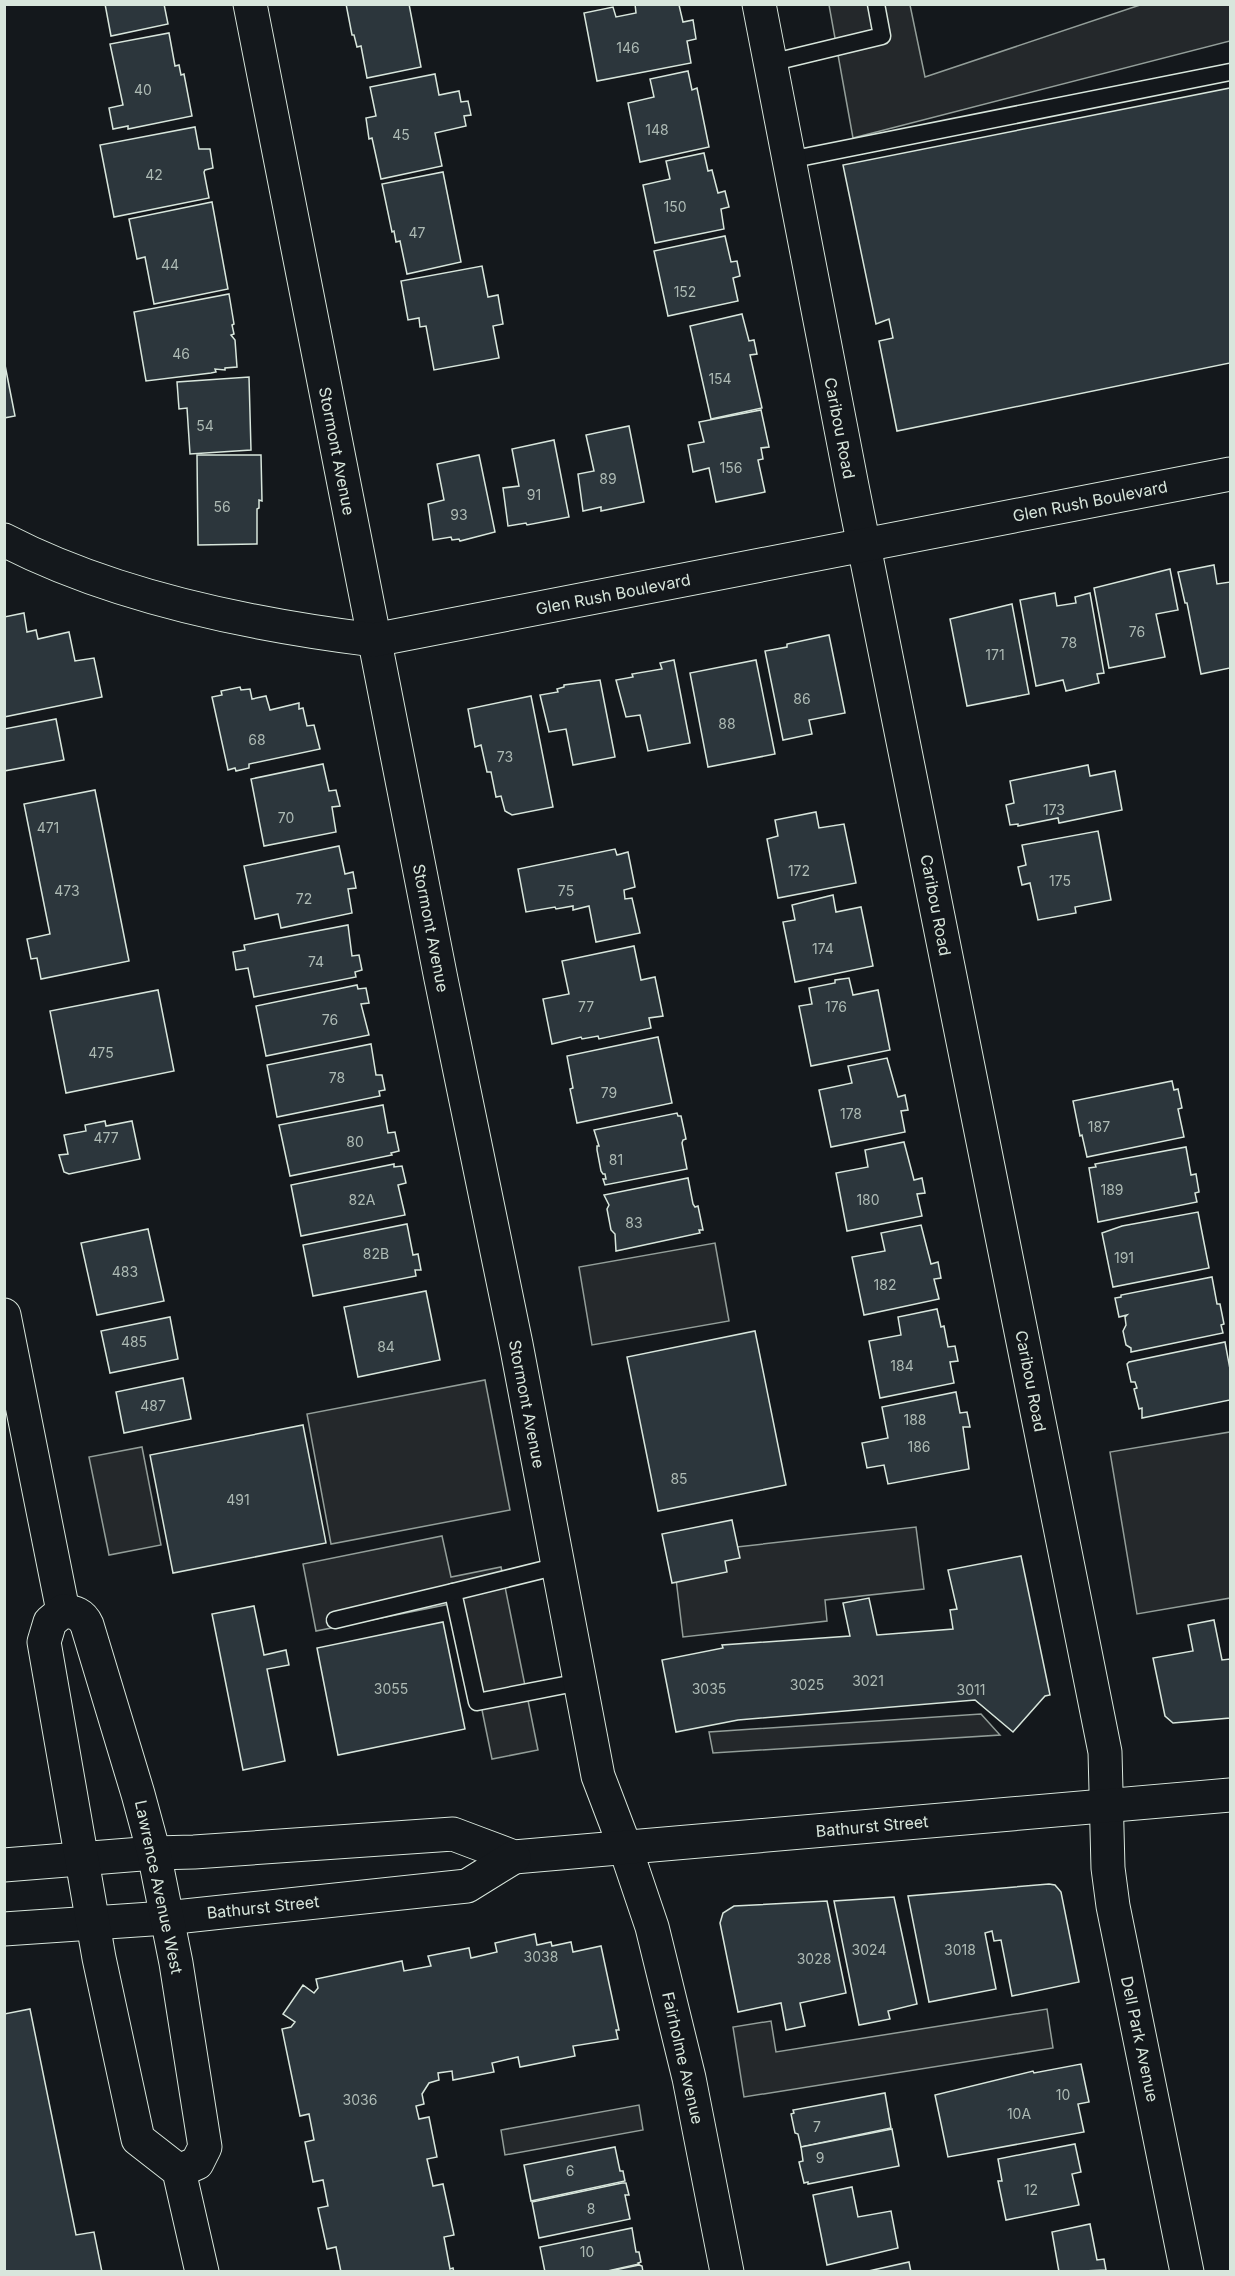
<svg xmlns="http://www.w3.org/2000/svg" width="1235" height="2276" font-family="Inter,sans-serif">
  <style>
    .parking { fill: #24282b; stroke: #939e99; stroke-width: 1.5 }
    .building { fill: #2c363c; stroke: #d8e6dc; stroke-width: 1.5 }
    .lines { fill: none; stroke-linecap: round; stroke-linejoin: round }
    .lane-casing { stroke: #d8e6dc; stroke-width: 19 }
    .street-casing { stroke: #d8e6dc; stroke-width: 35 }
    .secondary-casing { stroke: #d8e6dc; stroke-width: 35 }
    .lane { stroke: #14181c; stroke-width: 16 }
    .street { stroke: #14181c; stroke-width: 33 }
    .secondary { stroke: #14181c; stroke-width: 33 }
    .labels { text-anchor: middle; dominant-baseline: central; stroke-width: 4.5; stroke-linejoin: round; paint-order: stroke }
    .number-label { font-size: 14px; fill: #adbab4 }
    .street-label { font-size: 16px; fill: #d8e6dc; stroke: #14181c }
  </style>
  <rect width="100%" height="100%" fill="#14181c"/>
  <g class="parking">
    <path d="M829,5H910L925,77L1140,5H1230V41L853,138Z"/>
    <path d="M715,1243L729,1321L592,1345L579,1267Z"/>
    <path d="M485,1380L510,1510L331,1544L307,1414Z"/>
    <path d="M1230,1432V1598L1137,1614L1110,1452Z"/>
    <path d="M142,1447L161,1545L109,1555L89,1457Z"/>
    <path d="M916,1527L924,1589L825,1600L827,1621L683,1637L673,1554Z"/>
    <path d="M442,1536L451,1577L501,1567L538,1750L492,1759L460,1602L316,1631L303,1564Z"/>
    <path d="M981,1714L1000,1735L713,1753L709,1732Z"/>
    <path d="M1047,2009L1053,2048L744,2097L733,2027L771,2021L776,2052Z"/>
    <path d="M639,2105L643,2130L505,2155L501,2130Z"/>
  </g>
  <g class="building">
    <path d="M105,4H164L168,24L111,36Z"/>
    <path d="M346,4H409L421,67L367,78L361,46L357,47L354,35H352Z"/>
    <path d="M635,4L679,5L683,22L693,20L696,39L687,41L691,63L597,81L584,13L613,7L616,17L636,13Z"/>
    <path d="M169,33L175,66L179,65L181,75L184,74L192,116L128,129V126L113,129L109,108L123,105L110,44Z"/>
    <path d="M688,71L692,90L697,88L709,147L640,162L628,103L654,97L650,79Z"/>
    <path d="M435,74L439,95L459,91L461,102L468,101L471,115L464,116L466,126L435,133L442,166L381,179L372,138L369,139L366,118L376,116L370,87Z"/>
    <path d="M1230,88V363L897,431L879,341L893,338L889,319L876,324L843,165Z"/>
    <path d="M195,127L199,149H210L213,168L205,170L204,172L209,198L114,217L100,145Z"/>
    <path d="M704,153L708,171L712,170L718,193L725,191L729,207L721,209L724,229L655,243L643,185L670,179L666,161Z"/>
    <path d="M443,172L461,262L407,274L400,241L396,242L394,231L392,232L382,184Z"/>
    <path d="M212,202L228,289L154,304L145,257L137,259L129,219Z"/>
    <path d="M725,236L731,262L737,261L740,276L733,278L738,301L668,316L654,251Z"/>
    <path d="M482,266L488,297L498,295L503,324L493,326L499,358L434,370L426,326L420,327L419,318L408,320L401,281Z"/>
    <path d="M229,294L234,324L232,325L234,334L231,335L235,340L237,367L225,368V370L215,369L216,372L211,373L146,381L134,312Z"/>
    <path d="M742,314L749,341L754,340L757,354L750,355L762,408L711,419L690,326Z"/>
    <path d="M4,360L15,416L4,418Z"/>
    <path d="M249,377L251,450L190,454L187,408L179,409L177,382Z"/>
    <path d="M761,410L769,447L761,448L763,459L758,460L765,492L716,502L709,468L693,472L688,445L704,442L699,422Z"/>
    <path d="M629,426L644,502L601,511V507L583,511L578,474L594,471L586,435Z"/>
    <path d="M554,440L569,517L527,525L526,523L508,526L503,488L519,486L512,449Z"/>
    <path d="M197,455H261L262,501L259,500V508L257,509V544L198,545Z"/>
    <path d="M479,455L495,532L460,541L459,539L452,540L451,537L433,540L428,504L444,500L437,464Z"/>
    <path d="M1214,565L1217,584L1230,582V668L1201,674L1187,603H1185L1178,572Z"/>
    <path d="M1170,569L1178,610L1156,614L1165,657L1109,668L1094,588Z"/>
    <path d="M1055,593L1057,606L1076,603L1075,597L1090,593L1104,673L1097,674L1099,683L1066,691L1063,680L1036,686L1020,600Z"/>
    <path d="M1012,604L1029,694L967,706L950,619Z"/>
    <path d="M24,613L27,632L36,630L38,639L69,632L75,661L94,658L102,697L4,717V617Z"/>
    <path d="M829,635L845,713L809,720L812,734L783,740L765,651L787,647V644Z"/>
    <path d="M674,660L690,743L648,751L640,715L626,717L616,680L633,677L632,674L662,669L660,663Z"/>
    <path d="M756,660L775,754L708,767L690,673Z"/>
    <path d="M600,680L615,757L573,765L566,729L549,732L540,695L558,692L557,689L564,687V685Z"/>
    <path d="M240,687L241,690L250,689L252,699L266,696L270,710L299,703V709L303,708L307,726L314,725L320,749L249,764V768L236,771L235,768L228,770L212,697L222,695L221,691Z"/>
    <path d="M531,696L553,807L512,815L505,811L501,796L496,797L491,772H487L481,745L475,747L468,709Z"/>
    <path d="M56,719L64,760L4,771V729Z"/>
    <path d="M323,764L329,791L336,790L340,806L332,807L336,832L264,846L251,779Z"/>
    <path d="M1088,765L1090,776L1115,771L1122,810L1059,823L1058,818L1018,826V824L1010,825L1006,805L1014,803L1010,781Z"/>
    <path d="M95,790L129,961L41,979L37,958L31,959L27,939L50,934L24,804Z"/>
    <path d="M816,812L819,828L844,824L856,883L778,898L767,839L778,836L775,820Z"/>
    <path d="M1098,831L1111,900L1075,907L1076,913L1038,920L1030,883L1022,885L1018,867L1026,865L1022,845Z"/>
    <path d="M339,846L345,874L353,872L356,888L348,889L352,913L281,928L278,914L255,919L244,866Z"/>
    <path d="M615,849L617,855L628,852L635,887L624,890L625,899L632,898L640,933L596,942L589,906L573,910V906L556,909L555,907L526,912L518,869Z"/>
    <path d="M833,895L836,912L861,907L873,966L795,982L783,922L795,920L792,905Z"/>
    <path d="M348,925L352,956L359,955L362,970L355,972L356,977L254,997L248,968L236,970L233,952L245,950L244,945Z"/>
    <path d="M634,946L641,980L655,977L663,1016L649,1018L651,1028L599,1039L598,1036L582,1039L581,1037L552,1044L543,999L569,994L562,961Z"/>
    <path d="M849,978L853,995L878,990L890,1050L811,1066L799,1006L812,1004L809,988L835,983V980Z"/>
    <path d="M357,985L358,989L366,988L369,1003L361,1004L369,1035L266,1056L256,1006Z"/>
    <path d="M158,990L174,1071L66,1093L50,1011Z"/>
    <path d="M658,1037L672,1103L577,1123L570,1089L573,1088L567,1056Z"/>
    <path d="M371,1044L376,1075H382L385,1090L379,1091L380,1096L277,1117L267,1065Z"/>
    <path d="M887,1058L898,1097L905,1095L908,1110L901,1111L905,1132L831,1147L819,1090L852,1083L848,1066Z"/>
    <path d="M1172,1081L1174,1090L1178,1089L1182,1108L1178,1109L1184,1137L1087,1157L1082,1135L1080,1136L1073,1101Z"/>
    <path d="M383,1105L388,1133L395,1132L399,1151L391,1153L392,1155L290,1176L279,1125Z"/>
    <path d="M677,1113L678,1116H681L686,1139L683,1140L682,1143L687,1169L605,1185L603,1179H606L605,1174H603L601,1171L597,1150V1146H599L594,1130Z"/>
    <path d="M105,1121L106,1126L132,1121L140,1159L69,1174L64,1172L59,1155L68,1154L64,1135L86,1131L85,1125Z"/>
    <path d="M904,1142L914,1180L922,1178L925,1193L917,1194L922,1216L847,1231L836,1173L868,1167L865,1150Z"/>
    <path d="M1186,1147L1191,1175L1196,1174L1199,1192L1195,1193L1197,1202L1098,1222L1089,1168L1096,1167L1095,1164Z"/>
    <path d="M394,1164V1167L402,1166L406,1183L398,1185L405,1215L301,1236L291,1185Z"/>
    <path d="M688,1178L693,1204L695,1207L698,1206L703,1230H699L700,1233L616,1251L615,1234L611,1230L607,1209L609,1205L604,1195Z"/>
    <path d="M1198,1212L1209,1268L1113,1287L1102,1233L1122,1226Z"/>
    <path d="M407,1224L413,1255L418,1254L421,1270H415L416,1276L313,1296L303,1245Z"/>
    <path d="M921,1225L931,1264L938,1262L941,1278L934,1279L939,1299L864,1315L852,1257L885,1251L881,1233Z"/>
    <path d="M148,1229L164,1301L97,1315L81,1243Z"/>
    <path d="M1212,1277L1217,1304H1220L1224,1324L1221,1325L1223,1333L1131,1352V1348L1126,1345L1123,1331L1126,1325L1125,1317L1127,1315L1119,1317L1115,1298L1121,1297V1295Z"/>
    <path d="M426,1291L440,1360L358,1377L344,1307Z"/>
    <path d="M937,1309L941,1327L944,1326L948,1347L955,1346L958,1361L950,1362L954,1383L880,1398L869,1341L901,1335L898,1317Z"/>
    <path d="M170,1317L178,1359L110,1373L101,1331Z"/>
    <path d="M755,1331L786,1485L658,1511L627,1357Z"/>
    <path d="M1225,1342L1230,1369V1400L1142,1418V1408L1139,1409L1134,1389L1137,1388L1135,1382H1131L1127,1364L1129,1362Z"/>
    <path d="M183,1378L191,1419L124,1433L116,1392Z"/>
    <path d="M956,1392L960,1413L967,1412L970,1427H963L969,1469L888,1484L884,1465L867,1468L862,1443L888,1438L882,1407Z"/>
    <path d="M303,1425L326,1543L173,1573L150,1455Z"/>
    <path d="M732,1520L740,1558L725,1561L727,1572L672,1583L662,1534Z"/>
    <path d="M1021,1556L1050,1695L1045,1696L1013,1732L975,1700L738,1720L676,1732L662,1660L723,1648L722,1645L850,1636L843,1603L869,1598L877,1635L953,1629L950,1610L957,1609L948,1570Z"/>
    <path d="M254,1606L264,1655L286,1650L289,1665L267,1669L285,1761L243,1770L212,1614Z"/>
    <path d="M1214,1620L1222,1660L1230,1659V1718L1173,1723L1165,1716L1153,1658L1193,1651L1188,1625Z"/>
    <path d="M443,1622L465,1729L338,1755L317,1648Z"/>
    <path d="M1049,1884L1055,1885L1061,1892L1079,1982L1012,1996L1001,1940L994,1941L992,1931L985,1933L996,1989L929,2002L908,1896Z"/>
    <path d="M894,1897L917,2004L888,2011L890,2019L859,2025L834,1901Z"/>
    <path d="M827,1901L846,1993L800,2003L805,2026L786,2030L781,2003L738,2012L720,1923L723,1913L734,1906Z"/>
    <path d="M535,1934L537,1945L551,1942L552,1946L571,1942L573,1952L601,1946L619,2030H616L618,2039L573,2046L575,2056L520,2067L518,2057L492,2063L494,2072L453,2080L452,2071L438,2073L439,2080L429,2083L422,2094L424,2104L416,2106L419,2119L429,2117L437,2157L427,2159L433,2186L443,2184L454,2235L444,2237L450,2269L453,2268L454,2272H341L336,2247L327,2249L318,2208L328,2206L323,2180L313,2182L305,2142L314,2140L309,2114L300,2116L282,2029L291,2027L295,2022L283,2014L303,1985L314,1993L318,1988L316,1979L402,1961L404,1971L431,1966L428,1956L469,1948L471,1958L497,1952L495,1943Z"/>
    <path d="M30,2009L76,2235L94,2232L102,2272H4V2014Z"/>
    <path d="M1081,2064L1089,2102L1078,2104L1084,2132L948,2157L935,2095L1033,2071L1034,2073Z"/>
    <path d="M885,2093L891,2128L801,2147L798,2134L795,2133L791,2114L794,2113L793,2110Z"/>
    <path d="M892,2129L899,2166L808,2184V2182L804,2183L799,2162L803,2161L801,2147Z"/>
    <path d="M1075,2144L1081,2172L1072,2174L1079,2205L1006,2220L998,2181H1002L998,2159Z"/>
    <path d="M615,2147L620,2171H623L625,2181L531,2201L524,2165Z"/>
    <path d="M622,2183H626L629,2195H625L630,2219L539,2238L532,2202Z"/>
    <path d="M852,2187L858,2217L891,2211L898,2248L827,2265L813,2195Z"/>
    <path d="M1090,2224L1097,2260L1104,2259L1106,2270L1059,2272L1052,2232Z"/>
    <path d="M632,2228L636,2252H639L641,2262L638,2263L639,2264L603,2272H545L540,2247Z"/>
    <path d="M909,2262L911,2272H864Z"/>
    <path d="M639,2265L642,2266L643,2272H605Z"/>
  </g>
  <g class="lines">
    <g class="lane-casing">
      <g id="lane">
        <path d="M770,63L882,36L876,4"/>
        <path d="M789,160L1230,72"/>
        <path d="M558,1566L453,1592L477,1702L580,1682"/>
        <path d="M335,1620L453,1592"/>
      </g>
    </g>
    <g class="street-casing">
      <g id="street">
        <path d="M250,4L441,979L516,1344L598,1776L625,1847L652,1927L689,2078L727,2272"/>
        <path d="M759,4L852,486L1105,1752L1108,1868L1113,1906L1187,2272"/>
        <path d="M4,540C114,597 252,625 374,640L1230,474"/>
      </g>
    </g>
    <g class="secondary-casing">
      <g id="secondary">
        <path d="M4,1315L63,1611"/>
        <path d="M4,1865L154,1853L194,1852L453,1834L514,1857L1230,1795"/>
        <path d="M4,1929L166,1918L467,1886L514,1857"/>
        <path d="M179,2171L197,2163L205,2147L176,1963L154,1853L138,1794L87,1625C82,1614 75,1612 63,1611L50,1622L44,1642L99,1958L138,2139L179,2171L202,2272"/>
      </g>
    </g>
    <use href="#lane" class="lane"/>
    <use href="#street" class="street"/>
    <use href="#secondary" class="secondary"/>
  </g>
  <g class="labels">
    <g class="number-label">
      <text x="628" y="47">146</text>
      <text x="143" y="89">40</text>
      <text x="657" y="129">148</text>
      <text x="401" y="134">45</text>
      <text x="154" y="174">42</text>
      <text x="675" y="206">150</text>
      <text x="417" y="232">47</text>
      <text x="170" y="264">44</text>
      <text x="685" y="291">152</text>
      <text x="181" y="353">46</text>
      <text x="720" y="378">154</text>
      <text x="205" y="425">54</text>
      <text x="731" y="467">156</text>
      <text x="608" y="478">89</text>
      <text x="534" y="494">91</text>
      <text x="222" y="506">56</text>
      <text x="459" y="514">93</text>
      <text x="1137" y="631">76</text>
      <text x="1069" y="642">78</text>
      <text x="995" y="654">171</text>
      <text x="802" y="698">86</text>
      <text x="727" y="723">88</text>
      <text x="257" y="739">68</text>
      <text x="505" y="756">73</text>
      <text x="1054" y="809">173</text>
      <text x="286" y="817">70</text>
      <text x="48" y="827">471</text>
      <text x="799" y="870">172</text>
      <text x="1060" y="880">175</text>
      <text x="67" y="890">473</text>
      <text x="566" y="890">75</text>
      <text x="304" y="898">72</text>
      <text x="823" y="948">174</text>
      <text x="316" y="961">74</text>
      <text x="586" y="1006">77</text>
      <text x="836" y="1006">176</text>
      <text x="330" y="1019">76</text>
      <text x="101" y="1052">475</text>
      <text x="337" y="1077">78</text>
      <text x="609" y="1092">79</text>
      <text x="851" y="1113">178</text>
      <text x="1099" y="1126">187</text>
      <text x="106" y="1137">477</text>
      <text x="355" y="1141">80</text>
      <text x="616" y="1159">81</text>
      <text x="1112" y="1189">189</text>
      <text x="362" y="1199">82A</text>
      <text x="868" y="1199">180</text>
      <text x="634" y="1222">83</text>
      <text x="376" y="1253">82B</text>
      <text x="1124" y="1257">191</text>
      <text x="125" y="1271">483</text>
      <text x="885" y="1284">182</text>
      <text x="134" y="1341">485</text>
      <text x="386" y="1346">84</text>
      <text x="902" y="1365">184</text>
      <text x="153" y="1405">487</text>
      <text x="915" y="1419">188</text>
      <text x="919" y="1446">186</text>
      <text x="679" y="1478">85</text>
      <text x="238" y="1499">491</text>
      <text x="868" y="1680">3021</text>
      <text x="807" y="1684">3025</text>
      <text x="391" y="1688">3055</text>
      <text x="709" y="1688">3035</text>
      <text x="971" y="1689">3011</text>
      <text x="869" y="1949">3024</text>
      <text x="960" y="1949">3018</text>
      <text x="541" y="1956">3038</text>
      <text x="814" y="1958">3028</text>
      <text x="1063" y="2094">10</text>
      <text x="360" y="2099">3036</text>
      <text x="1019" y="2113">10A</text>
      <text x="817" y="2126">7</text>
      <text x="820" y="2157">9</text>
      <text x="570" y="2170">6</text>
      <text x="1031" y="2189">12</text>
      <text x="591" y="2208">8</text>
      <text x="587" y="2251">10</text>
    </g>
    <g class="street-label">
      <text transform="translate(840 428) rotate(79)">Caribou Road</text>
      <text transform="translate(337 451) rotate(79)">Stormont Avenue</text>
      <text transform="translate(1090 501) rotate(-11)">Glen Rush Boulevard</text>
      <text transform="translate(613 594) rotate(-11)">Glen Rush Boulevard</text>
      <text transform="translate(936 905) rotate(79)">Caribou Road</text>
      <text transform="translate(431 928) rotate(79)">Stormont Avenue</text>
      <text transform="translate(1031 1381) rotate(79)">Caribou Road</text>
      <text transform="translate(527 1404) rotate(79)">Stormont Avenue</text>
      <text transform="translate(872 1826) rotate(-5)">Bathurst Street</text>
      <text transform="translate(159 1887) rotate(78)">Lawrence Avenue West</text>
      <text transform="translate(263 1907) rotate(-6)">Bathurst Street</text>
      <text transform="translate(1140 2039) rotate(78)">Dell Park Avenue</text>
      <text transform="translate(683 2058) rotate(77)">Fairholme Avenue</text>
    </g>
  </g>
  <rect width="1235" height="2276" fill="none" stroke="#d8e6dc" stroke-width="12"/>
</svg>
